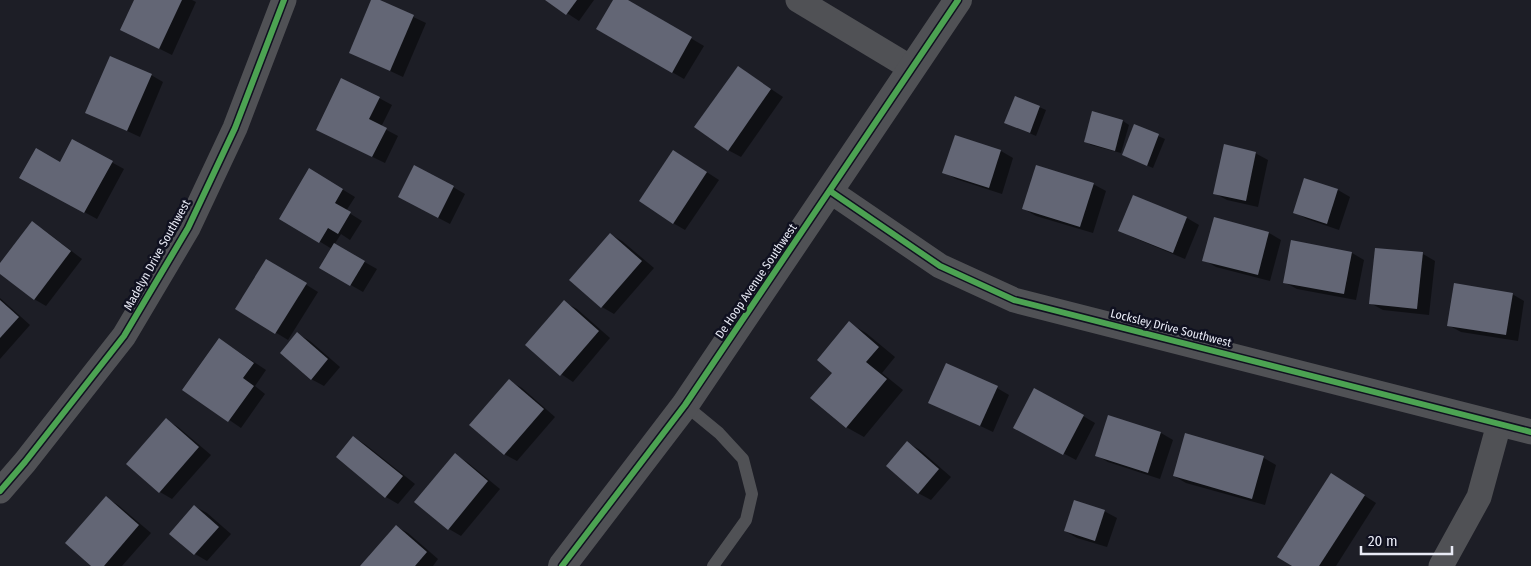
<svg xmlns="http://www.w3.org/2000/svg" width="1531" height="566" font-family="'Fira Sans Condensed',sans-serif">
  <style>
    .shadow { fill: #0007 }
    .building { fill: #636675 }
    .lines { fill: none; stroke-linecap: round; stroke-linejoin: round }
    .service { stroke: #505155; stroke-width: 12 }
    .minor { stroke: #505155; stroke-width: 25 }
    .tertiary { stroke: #505155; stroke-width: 28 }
    .cycleway-casing { stroke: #101120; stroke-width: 9 }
    .cycleway { stroke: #4ca352; stroke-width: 6 }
    .labels { text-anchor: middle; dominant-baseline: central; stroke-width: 5; stroke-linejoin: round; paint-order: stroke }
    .street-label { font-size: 12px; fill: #e8eaf5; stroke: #101120 }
  </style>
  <rect width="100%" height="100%" fill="#1d1e26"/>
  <g class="shadow">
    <path d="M135,0H192L196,2L172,55L122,30Z"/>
    <path d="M373,0H377L426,23L403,77L350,52Z"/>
    <path d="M547,0H594L579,21Z"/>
    <path d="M614,0H626L704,46L684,79L597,29Z"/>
    <path d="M738,67L783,97L741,157L728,150Z"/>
    <path d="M151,75L163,82L140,137L87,112Z"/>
    <path d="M1016,97L1046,110L1036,136L1006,123Z"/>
    <path d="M379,98L392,105L381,127L398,136L385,163L317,130Z"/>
    <path d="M1093,113L1123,121L1129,125L1121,153L1091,145L1085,141Z"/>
    <path d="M1134,126L1165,139L1153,168L1123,155Z"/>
    <path d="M956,137L1001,151L1013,158L1002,194L956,179L944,172Z"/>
    <path d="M73,141L124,169L97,219L33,184L61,163Z"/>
    <path d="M674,151L719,180L685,230L673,223Z"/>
    <path d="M1255,153L1268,160L1258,207L1227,200L1214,193Z"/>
    <path d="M322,177L355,197L346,211L362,221L350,240L341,234L334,245L377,269L363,292L321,268L332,249L281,218Z"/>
    <path d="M1093,184L1106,191L1093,233L1036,216L1024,209Z"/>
    <path d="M453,187L465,194L450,224L412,204Z"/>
    <path d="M1338,190L1350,197L1339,230L1307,219L1294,212Z"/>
    <path d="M1133,196L1187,218L1199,225L1185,259L1132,237L1120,230Z"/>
    <path d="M1215,219L1269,233L1281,240L1270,281L1216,267L1204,260Z"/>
    <path d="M32,223L44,230L82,259L46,306L34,299L0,273V265Z"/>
    <path d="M610,234L622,241L654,268L614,314L602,307L570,280Z"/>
    <path d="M1352,253L1364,260L1356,300L1297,289L1284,282Z"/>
    <path d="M1423,254L1435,261L1429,315L1383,310L1370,303Z"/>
    <path d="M266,260L318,292L288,340L237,309Z"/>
    <path d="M1512,294L1524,301L1518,341L1461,332L1448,325Z"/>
    <path d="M0,298L30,325L0,359Z"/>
    <path d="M564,302L577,309L610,338L573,382L561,374Z"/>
    <path d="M849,323L866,333L895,357L882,373L903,390L864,437L846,427Z"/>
    <path d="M298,334L310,341L340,367L324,386L311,379Z"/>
    <path d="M219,339L266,370L255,386L265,394L241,428L184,389Z"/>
    <path d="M509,381L522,388L555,417L517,461L504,454Z"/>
    <path d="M997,388L1009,395L993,432L930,402Z"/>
    <path d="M1083,416L1095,423L1076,460L1027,434Z"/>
    <path d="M166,420L178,427L211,455L172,499L160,492L128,464Z"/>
    <path d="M1161,433L1173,440L1160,479L1108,462L1096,455Z"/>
    <path d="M1186,435L1264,458L1276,465L1265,505L1186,483L1174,476Z"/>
    <path d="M354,437L366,445L415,484L398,504L386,497L337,457Z"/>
    <path d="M908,443L920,450L951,477L931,500L918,493Z"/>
    <path d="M455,455L467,462L500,489L461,536L449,529Z"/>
    <path d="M1343,482L1376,503L1336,566H1294Z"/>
    <path d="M106,498L118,505L151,533L122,566H93Z"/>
    <path d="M194,506L207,513L231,534L207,561L195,554L171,533Z"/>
    <path d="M1104,511L1117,518L1107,547L1077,538L1065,531Z"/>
    <path d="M396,526L408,533L438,559L433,566H362Z"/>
  </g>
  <g class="building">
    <path d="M134,0H182L159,49L120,30Z"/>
    <path d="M371,0H380L414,15L390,71L349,53Z"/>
    <path d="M545,0H577L566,15Z"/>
    <path d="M613,0H628L692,37L672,73L596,29Z"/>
    <path d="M110,56L152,74L127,131L85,113Z"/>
    <path d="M738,66L771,89L728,151L694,127Z"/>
    <path d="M341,78L380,97L369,119L387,128L372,157L316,130Z"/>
    <path d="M1015,96L1040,106L1030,133L1004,123Z"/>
    <path d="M1092,111L1123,120L1115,151L1084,142Z"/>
    <path d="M1134,124L1159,134L1147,166L1122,155Z"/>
    <path d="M955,135L1001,150L989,188L942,173Z"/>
    <path d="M72,139L113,161L84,213L19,178L36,148L60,162Z"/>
    <path d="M1224,144L1256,152L1246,201L1213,194Z"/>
    <path d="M673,150L707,172L673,224L639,201Z"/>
    <path d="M414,165L454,186L438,218L398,197Z"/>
    <path d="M1036,165L1094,183L1080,227L1022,209Z"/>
    <path d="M309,168L343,189L335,203L351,212L338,234L328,228L319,243L279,219Z"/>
    <path d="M1304,178L1338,189L1327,224L1293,213Z"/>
    <path d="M1133,195L1187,217L1173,253L1118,231Z"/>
    <path d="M1214,217L1269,232L1258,275L1202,261Z"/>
    <path d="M32,221L71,251L34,300L0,274V263Z"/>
    <path d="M610,233L642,261L601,308L569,280Z"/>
    <path d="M1291,240L1352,252L1344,294L1283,283Z"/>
    <path d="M334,243L365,261L350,286L319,268Z"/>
    <path d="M1375,248L1423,252L1417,309L1369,304Z"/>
    <path d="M266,259L307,283L275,334L235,309Z"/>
    <path d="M1454,283L1513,293L1506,335L1447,326Z"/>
    <path d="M0,300L19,317L0,338Z"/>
    <path d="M564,300L599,331L560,376L525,345Z"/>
    <path d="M849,321L879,347L866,362L887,379L846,428L810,398L832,373L817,360Z"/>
    <path d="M297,332L328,359L311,380L280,353Z"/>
    <path d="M219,338L254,363L243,378L254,386L228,422L182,390Z"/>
    <path d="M946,363L998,386L980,426L928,403Z"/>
    <path d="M509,379L544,409L504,455L469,425Z"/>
    <path d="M1034,388L1084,415L1063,455L1013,428Z"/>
    <path d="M1108,415L1161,432L1148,473L1095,456Z"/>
    <path d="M166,418L199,447L159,493L126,464Z"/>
    <path d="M1185,433L1264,456L1252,499L1173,476Z"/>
    <path d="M353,436L403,476L385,498L336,457Z"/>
    <path d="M907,441L939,469L918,494L886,466Z"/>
    <path d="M455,453L488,481L448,530L414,502Z"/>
    <path d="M1331,473L1365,495L1319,566H1292L1277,557Z"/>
    <path d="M106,496L139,525L104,566H91L65,543Z"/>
    <path d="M1074,500L1105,510L1095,541L1064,531Z"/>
    <path d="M194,505L219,527L194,555L169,534Z"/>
    <path d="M396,525L427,552L415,566H360Z"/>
  </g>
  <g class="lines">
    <path class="service" d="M685,405L719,433L743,459L752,494L746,520L713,566"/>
    <g class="minor">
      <path d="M798,0L911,68"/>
      <path d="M830,191L940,266L1014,300L1531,432"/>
      <path d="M0,491L25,462L124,336L188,228L235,128L284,0"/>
      <path d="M1441,566L1479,497L1499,424"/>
    </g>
    <path class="tertiary" d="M562,566L685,405L958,0"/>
    <g class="cycleway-casing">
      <g id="cycleway">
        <path d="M830,191L940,266L1014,300L1531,432"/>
        <path d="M0,491L25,462L124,336L188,228L235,128L284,0"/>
        <path d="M562,566L685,405L958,0"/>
      </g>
    </g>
    <use href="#cycleway" class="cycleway"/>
  </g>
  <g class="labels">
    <g class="street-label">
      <text transform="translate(157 255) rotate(-61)">Madelyn Drive Southwest</text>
      <text transform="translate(756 281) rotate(-56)">De Hoop Avenue Southwest</text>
      <text transform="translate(1171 328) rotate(14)">Locksley Drive Southwest</text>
    </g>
  </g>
  <path d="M1361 546v8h91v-8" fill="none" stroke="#e8eaf5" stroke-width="2.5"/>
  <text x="1368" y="546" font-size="15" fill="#e8eaf5" stroke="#101120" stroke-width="4" paint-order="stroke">20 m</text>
</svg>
